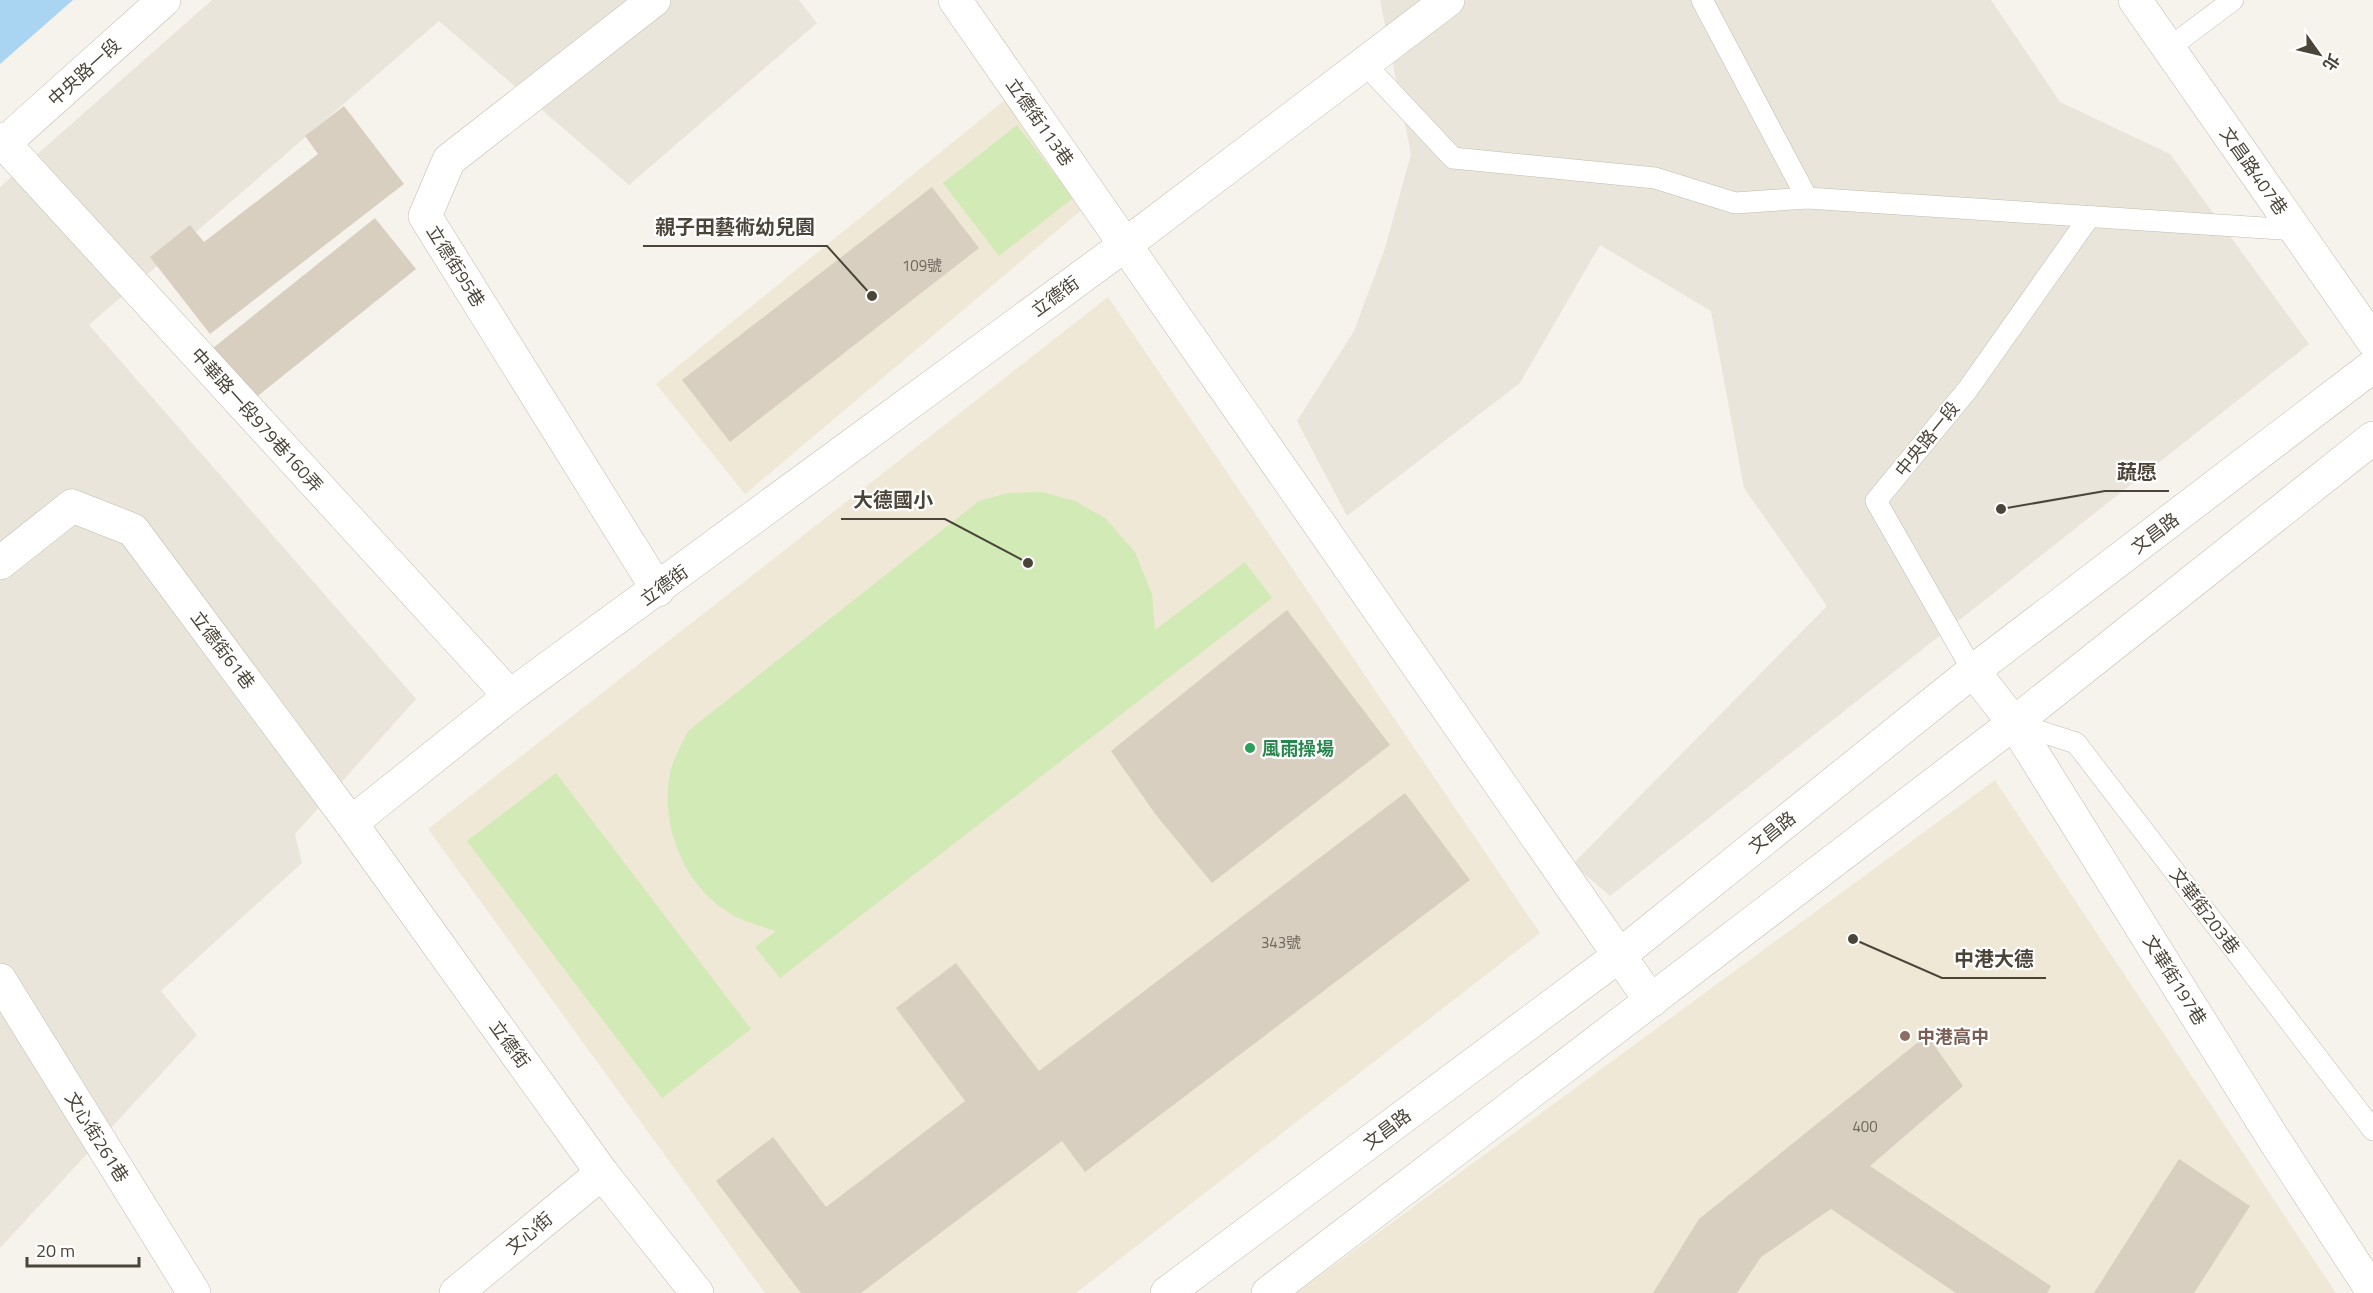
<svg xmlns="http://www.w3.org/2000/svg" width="2373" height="1293" font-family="'Titillium Web','Noto Sans TC',sans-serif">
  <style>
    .residential { fill: #eae5da }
    .education { fill: #efe8d6 }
    .green { fill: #d2eab5 }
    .water { fill: #a9d4f2 }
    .building { fill: #d8cfc1 }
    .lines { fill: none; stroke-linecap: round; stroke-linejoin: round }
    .service-casing { stroke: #c2bbae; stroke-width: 22 }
    .minor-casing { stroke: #c2bbae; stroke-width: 34 }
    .tertiary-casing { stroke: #c2bbae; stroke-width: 34 }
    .service { stroke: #fff; stroke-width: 21 }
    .minor { stroke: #fff; stroke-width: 33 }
    .tertiary { stroke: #fff; stroke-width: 33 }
    .leisure-dot { fill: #2e9e5b; stroke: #fff; stroke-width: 2 }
    .education-dot { fill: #8d6e63; stroke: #fff; stroke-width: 2 }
    .labels { text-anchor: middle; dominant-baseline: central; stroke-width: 4.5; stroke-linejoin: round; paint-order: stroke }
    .number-label { font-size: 15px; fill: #6e675b }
    .street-label { font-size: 18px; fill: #4b4439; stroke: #fff }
    .leisure-label { font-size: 18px; font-weight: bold; fill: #27864d; stroke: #fff; text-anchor: start }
    .education-label { font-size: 18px; font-weight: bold; fill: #785e54; stroke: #fff; text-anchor: start }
    .leader { fill: none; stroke: #4b4439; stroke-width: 2 }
    .callout-dot { fill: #4b4439; stroke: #fff; stroke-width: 2 }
    .callout-label { font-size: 20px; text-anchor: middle; font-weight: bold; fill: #4b4439; stroke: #fff; stroke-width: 4.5; stroke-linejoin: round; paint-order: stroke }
  </style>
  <rect width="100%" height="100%" fill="#f6f3ec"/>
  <g class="residential">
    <path d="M212,0H799L817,23L629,185L439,21L89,325L416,699L295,834L302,863L161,991L197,1035L0,1248V187Z"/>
    <path d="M1380,0H1991L2060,102L2170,154L2309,344L1610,896L1573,864L1827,606L1744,488L1711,311L1600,245L1520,383L1347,516L1297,421L1354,331L1385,248L1411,154Z"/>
  </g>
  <g class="education">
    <path d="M1012,94L1084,208L745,494L656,384Z"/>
    <path d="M1108,297L1540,933L1076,1293H765L428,829Z"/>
    <path d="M1995,780L2336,1293H1296Z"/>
  </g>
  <g class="green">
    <path d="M1017,125L1073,198L999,256L943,183Z"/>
    <path d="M1042,492L1075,501L1105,518L1135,552L1152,594L1155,630L1245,562L1272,598L780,978L755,947L776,931C757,925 738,920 722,908C680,878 659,819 671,769C675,756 682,743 688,731L979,501L1008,493Z"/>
    <path d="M556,773L751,1029L662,1098L467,841Z"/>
  </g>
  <path class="water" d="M0,0H73L0,64Z"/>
  <g class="building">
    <path d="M344,106L404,184L210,334L150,257L190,225L204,242L318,154L305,136Z"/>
    <path d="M932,187L979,248L730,442L682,380Z"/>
    <path d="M375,218L416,269L254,399L213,348Z"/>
    <path d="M1287,610L1390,745L1212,883L1156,815L1111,751Z"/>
    <path d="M1405,793L1470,880L1085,1172L1062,1141L861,1293H801L716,1181L773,1137L826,1207L965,1101L896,1008L956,963L1039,1071Z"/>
    <path d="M1927,1035L1963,1086L1870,1166L2051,1286L2047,1293H1956L1831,1209L1761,1257L1737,1293H1653L1699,1219Z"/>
    <path d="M2179,1159L2250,1206L2194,1293H2094Z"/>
  </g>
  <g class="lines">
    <g class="service-casing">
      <g id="service">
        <path d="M1702,0L1807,198L2296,230"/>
        <path d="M2169,48L2233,0"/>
        <path d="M1364,63L1453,158L1655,178L1735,203L1807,198"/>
        <path d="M1973,671L1876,501L1968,389L2090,216"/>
        <path d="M2014,723L2076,743L2373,1130"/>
      </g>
    </g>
    <g class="minor-casing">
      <g id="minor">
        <path d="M654,0L449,160L425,216L658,590"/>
        <path d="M955,0L1651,1001"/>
        <path d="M2135,0L2373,341"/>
        <path d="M0,139L510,696"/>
        <path d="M0,147L164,0"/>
        <path d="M0,563L72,506L133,530L351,823L602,1173L697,1293"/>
        <path d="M1973,671L2014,723L2273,1138L2373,1292"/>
        <path d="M351,823L510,696L1125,245L1448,0"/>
        <path d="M0,980L194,1293"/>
        <path d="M456,1293L602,1173"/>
      </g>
    </g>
    <g class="tertiary-casing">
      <g id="tertiary">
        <path d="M1167,1293L1620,955L1973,671L2373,366"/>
        <path d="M1268,1293L2014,723L2373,438"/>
      </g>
    </g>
    <use href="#service" class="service"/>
    <use href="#minor" class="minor"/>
    <use href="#tertiary" class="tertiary"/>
  </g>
  <circle class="leisure-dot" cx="1250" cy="748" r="6"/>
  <circle class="education-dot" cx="1905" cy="1036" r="6"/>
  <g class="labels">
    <g class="number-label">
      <text x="922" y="265">109號</text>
      <text x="1281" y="942">343號</text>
      <text x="1865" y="1126">400</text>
    </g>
    <g class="street-label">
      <text transform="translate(84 72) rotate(-42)">中央路一段</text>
      <text transform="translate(1040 122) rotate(55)">立德街113巷</text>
      <text transform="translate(2254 171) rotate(55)">文昌路407巷</text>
      <text transform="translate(456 266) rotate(58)">立德街95巷</text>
      <text transform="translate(1055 296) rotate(-36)">立德街</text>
      <text transform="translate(257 420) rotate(48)">中華路一段979巷160弄</text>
      <text transform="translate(1927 439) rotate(-51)">中央路一段</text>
      <text transform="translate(2155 533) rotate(-37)">文昌路</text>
      <text transform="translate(664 585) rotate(-36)">立德街</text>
      <text transform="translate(223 650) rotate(53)">立德街61巷</text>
      <text transform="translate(1772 832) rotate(-39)">文昌路</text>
      <text transform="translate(2205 911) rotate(53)">文華街203巷</text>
      <text transform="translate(2175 980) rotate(58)">文華街197巷</text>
      <text transform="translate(510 1044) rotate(54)">立德街</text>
      <text transform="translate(1387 1129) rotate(-37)">文昌路</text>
      <text transform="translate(97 1137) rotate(58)">文心街261巷</text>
      <text transform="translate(529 1233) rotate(-40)">文心街</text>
    </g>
    <g class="leisure-label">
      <text x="1262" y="748">風雨操場</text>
    </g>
    <g class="education-label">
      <text x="1917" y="1036">中港高中</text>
    </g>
  </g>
  <path class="leader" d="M872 296L827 246H643M2001 509L2105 491H2169M1028 563L945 519H841M1853 939L1942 978H2046"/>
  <g class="callout-dot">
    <circle cx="872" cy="296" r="6"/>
    <circle cx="2001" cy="509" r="6"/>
    <circle cx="1028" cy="563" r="6"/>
    <circle cx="1853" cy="939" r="6"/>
  </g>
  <g class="callout-label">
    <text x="735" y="234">親子田藝術幼兒園</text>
    <text x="2137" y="479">蔬愿</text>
    <text x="893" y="507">大德國小</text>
    <text x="1994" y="966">中港大德</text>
  </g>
  <g transform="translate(2319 54) rotate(124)" stroke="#ffffff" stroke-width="4.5" paint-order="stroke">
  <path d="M0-4.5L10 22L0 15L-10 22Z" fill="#4b4439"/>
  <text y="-9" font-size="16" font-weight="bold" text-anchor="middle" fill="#4b4439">北</text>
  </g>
  <path d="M27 1257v9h112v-9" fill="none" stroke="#4b4439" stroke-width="3"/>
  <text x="36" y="1257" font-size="18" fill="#4b4439" stroke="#ffffff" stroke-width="4.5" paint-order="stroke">20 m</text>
</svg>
